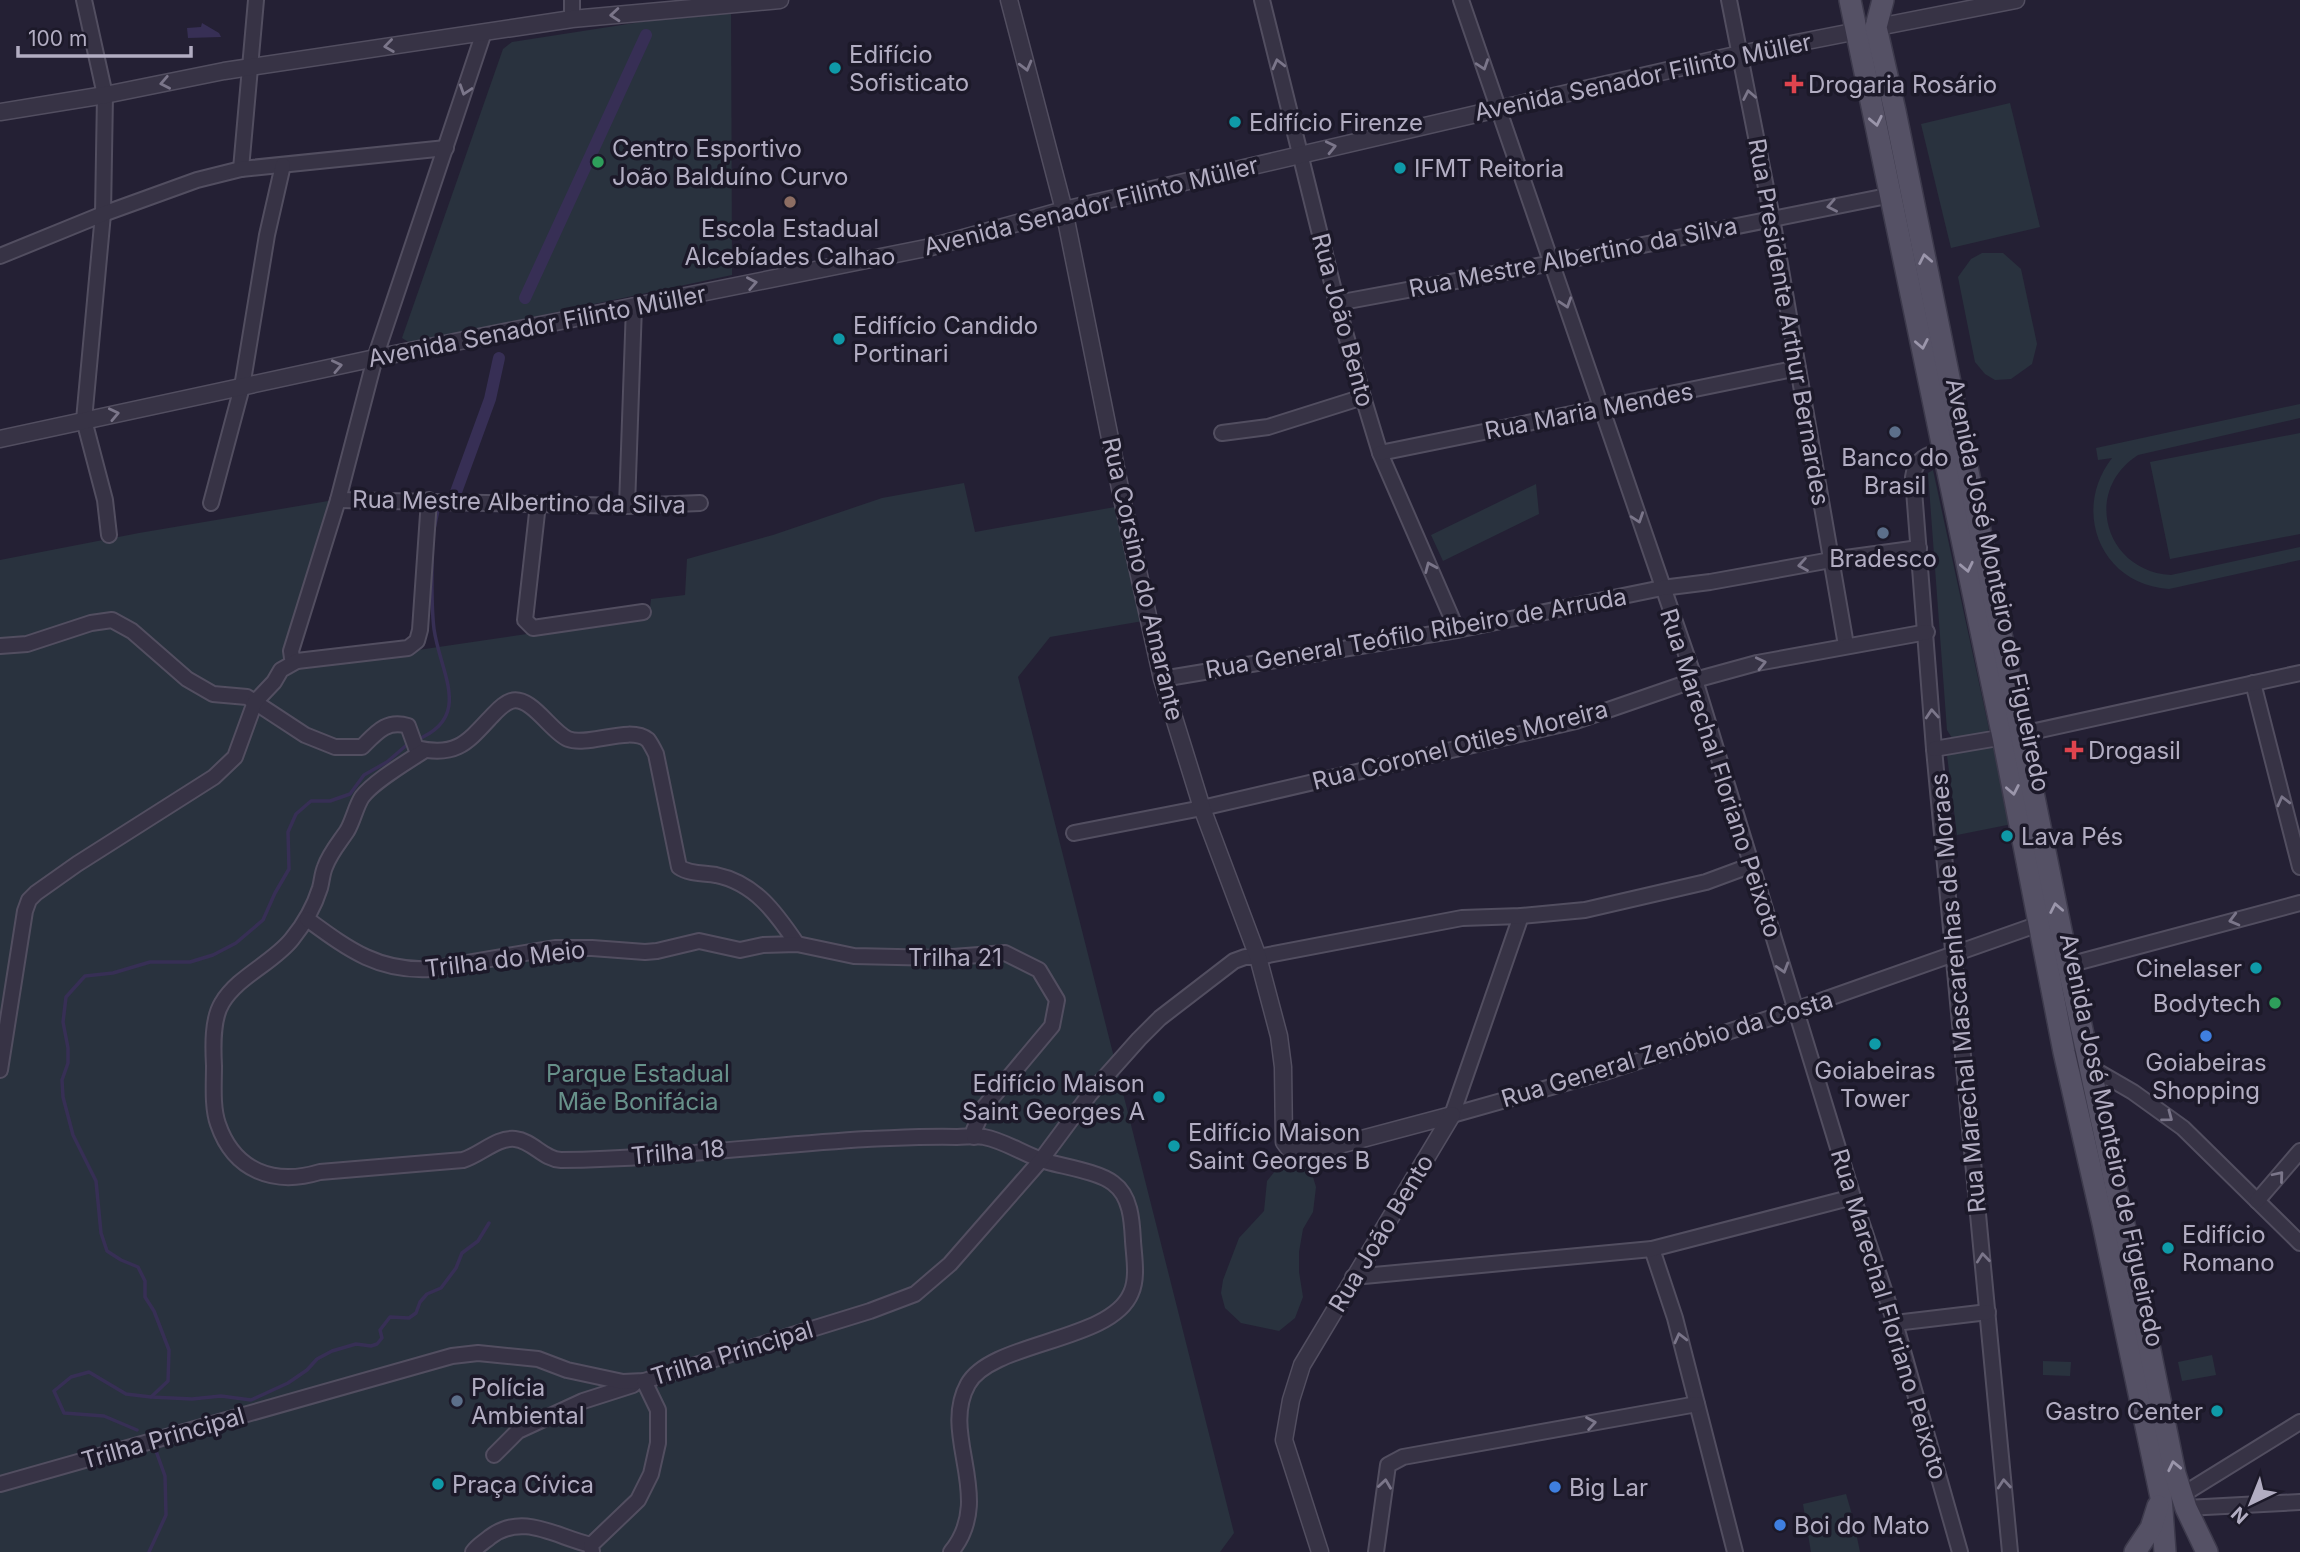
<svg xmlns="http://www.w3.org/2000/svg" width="2300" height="1552" font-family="Inter,sans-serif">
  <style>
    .green { fill: #29323e }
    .water { fill: #372f55 }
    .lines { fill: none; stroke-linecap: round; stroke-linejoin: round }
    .stream { stroke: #372f55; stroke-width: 3.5 }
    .canal { stroke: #372f55; stroke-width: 12 }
    .minor-casing { stroke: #524e60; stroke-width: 18 }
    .tertiary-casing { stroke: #524e60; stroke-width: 19 }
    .primary-casing { stroke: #3d3a4c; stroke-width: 24 }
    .minor { stroke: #373345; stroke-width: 14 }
    .tertiary { stroke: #373345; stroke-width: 16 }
    .primary { stroke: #555165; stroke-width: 21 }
    .oneway { stroke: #7b768a }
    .oneway2 { stroke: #9b96ab }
    .culture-dot { fill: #0f9aa8; stroke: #1c1929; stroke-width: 2.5 }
    .health-dot { fill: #e0444e; stroke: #1c1929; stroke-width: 2.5 }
    .leisure-dot { fill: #2e9e5b; stroke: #1c1929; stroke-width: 2.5 }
    .education-dot { fill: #8d6e63; stroke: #1c1929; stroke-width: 2.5 }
    .service-dot { fill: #5c6f8a; stroke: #1c1929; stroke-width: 2.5 }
    .shop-dot { fill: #3f7fe0; stroke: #1c1929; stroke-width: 2.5 }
    .labels { text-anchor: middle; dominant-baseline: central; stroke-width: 7; stroke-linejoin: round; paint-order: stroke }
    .poi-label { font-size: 24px; fill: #b2adc2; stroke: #1c1929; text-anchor: start }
    .street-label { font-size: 24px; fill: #b2adc2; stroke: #1c1929 }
    .park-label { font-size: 24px; fill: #67918a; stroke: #1c1929 }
  </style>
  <rect width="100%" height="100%" fill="#242034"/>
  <g class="green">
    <path d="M731,8L732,275L410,343L402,338L503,49L512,42Z"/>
    <path d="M2010,103L2040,227L1951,248L1921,124Z"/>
    <path d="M1982,253H2003L2021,269L2037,344L2032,364L2011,379L1995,380L1985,374L1975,362L1958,277L1971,259Z"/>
    <path d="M2300,404V418L2138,455C2082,491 2105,571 2171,575L2300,547V560L2169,589C2101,585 2071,511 2112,458L2098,460L2096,448Z"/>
    <path d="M2300,433V534L2170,559L2150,462Z"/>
    <path d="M1933,470L1989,729L1986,733L1952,738L1947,730L1928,473Z"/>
    <path d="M964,483L975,532L1115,507L1143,621L1050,637L1018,677L1234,1533L1220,1552H0V560L139,533L334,500L282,670L649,616L651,599L685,595L687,559L773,535L882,498Z"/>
    <path d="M1536,484L1539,514L1443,561L1431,535Z"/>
    <path d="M1996,746L2012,824L1957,835L1947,755Z"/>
    <path d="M1295,1164L1310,1167L1316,1187L1313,1212L1303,1229L1299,1252V1272L1303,1297L1295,1318L1279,1331L1241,1323L1225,1308L1221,1293L1223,1280L1239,1238L1264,1211L1267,1181L1280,1165Z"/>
    <path d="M2212,1355L2216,1375L2182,1381L2178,1362Z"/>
    <path d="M2043,1361L2071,1362L2070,1376L2043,1375Z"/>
    <path d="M1846,1494L1853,1518L1860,1552H1811L1803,1504Z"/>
  </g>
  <path class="water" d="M202,23L219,33L221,37L188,38L187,28L201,27Z"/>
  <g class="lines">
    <g class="stream">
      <path d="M434,529L438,510"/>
      <path d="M416,740C474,717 440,673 434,629C431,605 432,578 432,554"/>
      <path d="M151,1397L192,1399L221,1396L251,1400L288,1383L307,1370L317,1359L332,1351L356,1344L371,1346L377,1344L382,1338L380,1330L390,1317L409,1318L416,1313L420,1302L427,1294L441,1288L456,1268L462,1253L478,1241L489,1223"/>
      <path d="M137,1430L104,1416L64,1413L54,1391L71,1377L89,1372L126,1394L151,1397L168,1381L169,1350L154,1311L145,1297V1281L138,1267L121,1260L107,1251L101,1233L96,1181L73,1135L63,1097L62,1080L68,1063V1048L63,1022L66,997L85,976L113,973L150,962H190L213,955L236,943L263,920L275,893L289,869L288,832L296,814L311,801H330L350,794L364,775L387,762L409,743"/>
      <path d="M149,1552L166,1515L165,1476L156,1451"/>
    </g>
    <g class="canal">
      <path d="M525,298L646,35"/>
      <path d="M456,492L490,399L499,358"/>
    </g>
    <g class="minor-casing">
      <g id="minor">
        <path d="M84,0L105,95L103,214L84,420L105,500L109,535"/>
        <path d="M1262,0L1337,303L1363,397L1380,453L1457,630"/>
        <path d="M1461,0L1695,680L1853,1197L1895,1323L1960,1552"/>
        <path d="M1729,0L1772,218L1846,645"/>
        <path d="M572,19V0"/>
        <path d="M241,169L256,0"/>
        <path d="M0,256L103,214L197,180L241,169L446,148"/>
        <path d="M1337,303L1553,263L1892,195"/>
        <path d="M1222,433L1268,427L1363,397"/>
        <path d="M1943,451C1927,454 1915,459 1913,477L1934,749L2010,1552"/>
        <path d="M1380,453L1798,368"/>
        <path d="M338,500L627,506L700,503"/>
        <path d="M211,503L242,387L267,235L283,165"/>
        <path d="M538,504L525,620L533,628L643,612"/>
        <path d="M627,506L634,306"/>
        <path d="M0,646L27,644L91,623L112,620L132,631L187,679L213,694L247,697L305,735L335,747H362C376,733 387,719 408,726L416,748C455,757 466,744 490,718C496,712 502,704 511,701C531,695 551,732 568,739C588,747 630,725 648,740C651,744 654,750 656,754L679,867C689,874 703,873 716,875C755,883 776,913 797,944"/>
        <path d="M297,661L292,658L291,651L338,500L375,358L484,32"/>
        <path d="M1162,679L1457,630L1662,588L1710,582L1831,560L1919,548"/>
        <path d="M2253,683L2300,867"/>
        <path d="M1934,749L2022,734L2300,673"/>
        <path d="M425,750C407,762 374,781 362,797C356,806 353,821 347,831C339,843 330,853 325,867C322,874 322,881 320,888C314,907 305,923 292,939C273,963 238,976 222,1003C212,1019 213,1047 214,1066C214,1084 212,1107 218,1124C234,1171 274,1186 320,1172L463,1160C480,1155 497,1137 515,1139C533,1141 543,1159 561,1160C662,1159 766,1145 867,1139C897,1138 927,1136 957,1137C966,1137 976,1135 984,1137C1006,1141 1026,1156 1048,1162C1066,1167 1099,1172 1113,1183C1131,1196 1132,1221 1133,1241C1134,1257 1138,1278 1131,1293C1111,1342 992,1341 968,1384C939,1436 996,1497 951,1552"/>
        <path d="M1074,833L1202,808L1576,721L1695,680L1757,663L1927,632"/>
        <path d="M307,919C348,949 378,972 431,969L555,948H592L645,952L657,951L699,941L740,950L763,945L797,944L854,956L940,958L1005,953L1039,970L1057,1000L1052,1026L985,1106L974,1130V1137"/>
        <path d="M2068,965L2300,903"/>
        <path d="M2064,1052L2133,1092L2183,1128L2300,1243"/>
        <path d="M0,1070L25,911L29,900L36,893L77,864L214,777L235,757L255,702L274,682L281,670L297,661L408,648L417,641L420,630L429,500"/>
        <path d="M1452,1115L1608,1071L1795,1010L2039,924"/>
        <path d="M1452,1115L1521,916"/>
        <path d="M2257,1201L2300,1151"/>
        <path d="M1652,1249L1675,1318L1735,1552"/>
        <path d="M1353,1277L1652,1249L1853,1197"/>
        <path d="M1895,1323L1988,1312"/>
        <path d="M494,1455L518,1431L583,1401L633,1385"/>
        <path d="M0,1484L452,1356L478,1353L538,1359L567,1370L623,1382L644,1381L870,1311L915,1294L950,1264L1041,1160L1090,1094L1139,1039L1160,1018L1234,961L1245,957H1258L1462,918L1521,916L1585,910L1706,882L1752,865"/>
        <path d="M2182,1495L2300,1422"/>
        <path d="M2186,1508L2300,1502"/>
        <path d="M473,1552C477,1546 484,1542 490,1537C523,1512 556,1537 591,1545"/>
        <path d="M592,1552L591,1545L638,1500L651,1474L658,1443V1410L644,1381"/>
        <path d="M1376,1552L1388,1465L1403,1457L1697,1404"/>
      </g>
    </g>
    <g class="tertiary-casing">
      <g id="tertiary">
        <path d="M1009,0L1064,210L1123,503L1162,679L1202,808L1258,957L1279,1036L1283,1067L1284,1142L1290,1150L1313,1152L1452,1115"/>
        <path d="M0,112L105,95L224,71L572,19L780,0"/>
        <path d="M0,439L375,358L931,247L1064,210L1498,109L1740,54L2016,0"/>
        <path d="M1320,1552L1284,1440L1291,1400L1302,1365L1452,1115"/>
      </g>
    </g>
    <g class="primary-casing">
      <g id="primary">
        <path d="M1850,0L2003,737L2064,1052L2103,1223L2161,1497L2165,1552"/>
        <path d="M1883,0L1876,27L1895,111L2068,965L2130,1252L2175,1474L2186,1508L2207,1552"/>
        <path d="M2135,1552L2151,1528L2158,1506"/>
      </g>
    </g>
    <use href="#minor" class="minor"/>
    <use href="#tertiary" class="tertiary"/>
    <use href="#primary" class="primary"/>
  </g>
  <defs><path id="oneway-chevron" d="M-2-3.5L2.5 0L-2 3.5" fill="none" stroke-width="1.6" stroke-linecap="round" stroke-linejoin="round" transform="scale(1.75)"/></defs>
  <g class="oneway">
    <use href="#oneway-chevron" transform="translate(615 15) rotate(175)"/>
    <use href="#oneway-chevron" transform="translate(389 46) rotate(172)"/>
    <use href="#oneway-chevron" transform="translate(1278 64) rotate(-104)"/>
    <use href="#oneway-chevron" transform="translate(1483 65) rotate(71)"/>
    <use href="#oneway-chevron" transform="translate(1026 66) rotate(75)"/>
    <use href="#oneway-chevron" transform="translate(165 83) rotate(169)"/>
    <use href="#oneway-chevron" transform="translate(465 90) rotate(108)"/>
    <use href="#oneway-chevron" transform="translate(1749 95) rotate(-101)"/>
    <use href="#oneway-chevron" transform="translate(1331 147) rotate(-13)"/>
    <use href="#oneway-chevron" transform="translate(1832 206) rotate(169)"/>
    <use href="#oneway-chevron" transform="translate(752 283) rotate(-11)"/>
    <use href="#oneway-chevron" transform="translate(1566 303) rotate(72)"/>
    <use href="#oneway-chevron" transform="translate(337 366) rotate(-12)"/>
    <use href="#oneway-chevron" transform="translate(114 414) rotate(-12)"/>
    <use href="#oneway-chevron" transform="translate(1638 518) rotate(71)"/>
    <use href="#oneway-chevron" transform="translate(1803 565) rotate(170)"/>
    <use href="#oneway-chevron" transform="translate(1430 567) rotate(-113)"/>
    <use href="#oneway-chevron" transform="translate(1761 663) rotate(-13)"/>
    <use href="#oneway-chevron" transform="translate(1932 714) rotate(-94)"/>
    <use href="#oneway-chevron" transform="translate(2283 801) rotate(-104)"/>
    <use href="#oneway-chevron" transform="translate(2234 920) rotate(165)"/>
    <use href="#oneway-chevron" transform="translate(1783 968) rotate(73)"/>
    <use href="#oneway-chevron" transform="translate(2168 1117) rotate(37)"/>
    <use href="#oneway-chevron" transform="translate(2279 1176) rotate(-50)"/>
    <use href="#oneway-chevron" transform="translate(1983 1258) rotate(-96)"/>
    <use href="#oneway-chevron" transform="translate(1680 1338) rotate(-104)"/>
    <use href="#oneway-chevron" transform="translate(1591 1423) rotate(-10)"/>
    <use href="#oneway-chevron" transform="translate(1385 1484) rotate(-82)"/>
    <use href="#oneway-chevron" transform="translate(2004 1484) rotate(-95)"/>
  </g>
  <g class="oneway2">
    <use href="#oneway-chevron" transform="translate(1876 121) rotate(78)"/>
    <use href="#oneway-chevron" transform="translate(1925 259) rotate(-101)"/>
    <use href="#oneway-chevron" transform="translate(1922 344) rotate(79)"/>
    <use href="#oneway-chevron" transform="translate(1967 567) rotate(78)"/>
    <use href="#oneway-chevron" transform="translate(2013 790) rotate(79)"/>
    <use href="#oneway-chevron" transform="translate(2056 908) rotate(-101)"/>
    <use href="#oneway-chevron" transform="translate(2174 1466) rotate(-102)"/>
  </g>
  <g class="culture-dot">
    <circle cx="835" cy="68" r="7"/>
    <circle cx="1235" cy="122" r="7"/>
    <circle cx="1400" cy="168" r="7"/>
    <circle cx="839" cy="339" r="7"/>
    <circle cx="2007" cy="836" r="7"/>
    <circle cx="2256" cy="968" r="7"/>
    <circle cx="1875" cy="1044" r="7"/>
    <circle cx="1159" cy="1097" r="7"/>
    <circle cx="1174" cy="1146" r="7"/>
    <circle cx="2168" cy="1248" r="7"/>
    <circle cx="2217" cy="1411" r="7"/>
    <circle cx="438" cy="1484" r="7"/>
  </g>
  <g class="health-dot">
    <path d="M1790.5 73.5h7v7h7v7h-7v7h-7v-7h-7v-7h7z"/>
    <path d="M2070.5 739.5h7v7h7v7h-7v7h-7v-7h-7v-7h7z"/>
  </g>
  <g class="leisure-dot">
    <circle cx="598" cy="162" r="7"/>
    <circle cx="2275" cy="1003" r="7"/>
  </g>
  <circle class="education-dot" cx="790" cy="202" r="7"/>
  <g class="service-dot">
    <circle cx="1895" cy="432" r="7"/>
    <circle cx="1883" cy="533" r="7"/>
    <circle cx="457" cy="1401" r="7"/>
  </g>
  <g class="shop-dot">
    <circle cx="2206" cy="1036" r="7"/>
    <circle cx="1555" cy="1487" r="7"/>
    <circle cx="1780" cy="1525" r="7"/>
  </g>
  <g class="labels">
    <g class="poi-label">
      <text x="849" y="54">Edifício<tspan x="849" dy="28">Sofisticato</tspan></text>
      <text x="1808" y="84">Drogaria Rosário</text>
      <text x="1249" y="122">Edifício Firenze</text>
      <text x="612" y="148">Centro Esportivo<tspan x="612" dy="28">João Balduíno Curvo</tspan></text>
      <text x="1414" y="168">IFMT Reitoria</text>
      <text x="790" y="228" text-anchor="middle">Escola Estadual<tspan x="790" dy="28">Alcebíades Calhao</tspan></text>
      <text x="853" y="325">Edifício Candido<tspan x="853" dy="28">Portinari</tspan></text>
      <text x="1895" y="457" text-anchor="middle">Banco do<tspan x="1895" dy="28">Brasil</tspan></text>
      <text x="1883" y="558" text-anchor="middle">Bradesco</text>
      <text x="2088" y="750">Drogasil</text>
      <text x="2021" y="836">Lava Pés</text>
      <text x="2242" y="968" text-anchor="end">Cinelaser</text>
      <text x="2261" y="1003" text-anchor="end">Bodytech</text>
      <text x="2206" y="1062" text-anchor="middle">Goiabeiras<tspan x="2206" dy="28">Shopping</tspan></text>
      <text x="1875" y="1070" text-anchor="middle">Goiabeiras<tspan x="1875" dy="28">Tower</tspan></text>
      <text x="1145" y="1083" text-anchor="end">Edifício Maison<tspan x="1145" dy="28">Saint Georges A</tspan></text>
      <text x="1188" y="1132">Edifício Maison<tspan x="1188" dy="28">Saint Georges B</tspan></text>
      <text x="2182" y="1234">Edifício<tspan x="2182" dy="28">Romano</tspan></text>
      <text x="471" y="1387">Polícia<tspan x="471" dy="28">Ambiental</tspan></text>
      <text x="2203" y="1411" text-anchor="end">Gastro Center</text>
      <text x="452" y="1484">Praça Cívica</text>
      <text x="1569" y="1487">Big Lar</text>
      <text x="1794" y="1525">Boi do Mato</text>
    </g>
    <g class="street-label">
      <text transform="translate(1643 77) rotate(-12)">Avenida Senador Filinto Müller</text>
      <text transform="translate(1091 206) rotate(-14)">Avenida Senador Filinto Müller</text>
      <text transform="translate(1573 257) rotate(-11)">Rua Mestre Albertino da Silva</text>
      <text transform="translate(1343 320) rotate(75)">Rua João Bento</text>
      <text transform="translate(1789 322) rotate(80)">Rua Presidente Arthur Bernardes</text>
      <text transform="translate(537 326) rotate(-11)">Avenida Senador Filinto Müller</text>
      <text transform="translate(1589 411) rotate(-11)">Rua Maria Mendes</text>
      <text transform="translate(519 502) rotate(1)">Rua Mestre Albertino da Silva</text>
      <text transform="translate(1143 579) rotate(77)">Rua Corsino do Amarante</text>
      <text transform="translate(1998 585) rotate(78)">Avenida José Monteiro de Figueiredo</text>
      <text transform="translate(1416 633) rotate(-10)">Rua General Teófilo Ribeiro de Arruda</text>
      <text transform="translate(1460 745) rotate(-14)">Rua Coronel Otiles Moreira</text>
      <text transform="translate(1721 773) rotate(72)">Rua Marechal Floriano Peixoto</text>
      <text x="955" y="957">Trilha 21</text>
      <text transform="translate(505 959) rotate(-7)">Trilha do Meio</text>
      <text transform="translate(1958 993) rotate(-95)">Rua Marechal Mascarenhas de Moraes</text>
      <text transform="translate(1667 1049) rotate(-17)">Rua General Zenóbio da Costa</text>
      <text transform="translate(2112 1140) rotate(78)">Avenida José Monteiro de Figueiredo</text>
      <text transform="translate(678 1152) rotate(-5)">Trilha 18</text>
      <text transform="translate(1381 1233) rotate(-59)">Rua João Bento</text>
      <text transform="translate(1889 1314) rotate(73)">Rua Marechal Floriano Peixoto</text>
      <text transform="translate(732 1353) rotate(-17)">Trilha Principal</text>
      <text transform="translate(163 1438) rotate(-16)">Trilha Principal</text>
    </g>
    <g class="park-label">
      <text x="638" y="1073">Parque Estadual<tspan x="638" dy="28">Mãe Bonifácia</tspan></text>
    </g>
  </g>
  <g transform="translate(2251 1503) rotate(223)" stroke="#1c1929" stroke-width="5" paint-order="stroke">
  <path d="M0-5L12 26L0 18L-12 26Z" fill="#b2adc2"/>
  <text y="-10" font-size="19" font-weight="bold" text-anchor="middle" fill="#b2adc2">N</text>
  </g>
  <path d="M18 46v10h173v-10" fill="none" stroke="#b2adc2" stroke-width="3.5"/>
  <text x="28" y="46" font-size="21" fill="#b2adc2" stroke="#1c1929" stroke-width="5" paint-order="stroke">100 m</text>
</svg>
